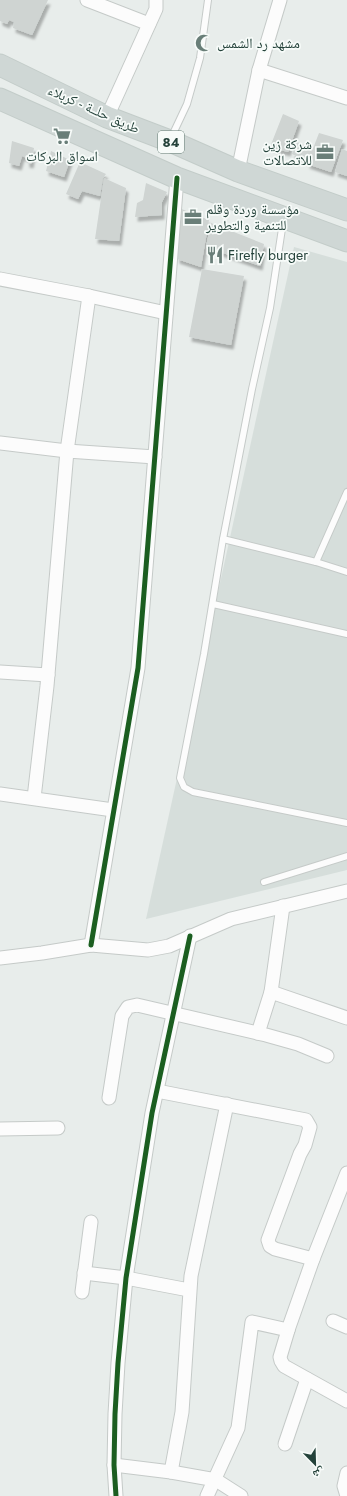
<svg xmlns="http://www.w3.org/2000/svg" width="347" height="1496" font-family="Jost,'Noto Naskh Arabic',sans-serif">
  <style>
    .built { fill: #d6dedb }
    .building { fill: #cfd4d2; filter: url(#shadow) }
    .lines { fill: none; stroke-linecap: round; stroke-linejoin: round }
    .service-casing { stroke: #c5cac8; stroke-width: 8 }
    .minor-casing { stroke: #c5cac8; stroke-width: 15 }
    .primary-casing { stroke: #c3ccc9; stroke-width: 23 }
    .service { stroke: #fcfcfc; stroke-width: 6 }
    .minor { stroke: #fcfcfc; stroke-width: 13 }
    .primary { stroke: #cfd7d5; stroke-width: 21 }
    .cycleway-casing { stroke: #f7fbf9; stroke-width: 8 }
    .cycleway { stroke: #1b5e20; stroke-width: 5 }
    .labels { text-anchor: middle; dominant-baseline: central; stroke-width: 3.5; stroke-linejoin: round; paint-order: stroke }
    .shield { fill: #f7fbf9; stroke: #637a73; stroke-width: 1 }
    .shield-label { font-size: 13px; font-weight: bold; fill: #24423a }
    .poi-label { font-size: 14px; fill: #24423a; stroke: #f7fbf9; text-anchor: start }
    .street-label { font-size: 14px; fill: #24423a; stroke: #f7fbf9 }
  </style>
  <defs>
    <filter id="shadow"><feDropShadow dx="2.5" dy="4.5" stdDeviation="1" flood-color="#0004"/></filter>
  </defs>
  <rect width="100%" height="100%" fill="#e8edeb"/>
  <path class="built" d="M294,247L347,262V870L146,919Z"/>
  <g class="building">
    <path d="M0,0H48L32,35L13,28L14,22L9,20L7,24L0,21Z"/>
    <path d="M283,114L299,121L288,152L270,147Z"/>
    <path d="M319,133L343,140L331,172L307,164Z"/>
    <path d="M12,141L34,148L31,164L27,163V158L22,156L19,166L9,163Z"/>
    <path d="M297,142L313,149L307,161L292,154Z"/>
    <path d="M342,149L347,151V176L335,172Z"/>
    <path d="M51,151L70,160L64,177L46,171Z"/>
    <path d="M80,162L106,174L103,178L100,196L82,191L78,199L66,194Z"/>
    <path d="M104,178L126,188L119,241L95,239Z"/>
    <path d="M146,183L167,192L162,202V215L135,217L137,203L143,200Z"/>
    <path d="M179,208L209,220L201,267L177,259Z"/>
    <path d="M211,223L264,244L260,266L206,247Z"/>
    <path d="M202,269L244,276L231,345L189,337Z"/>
  </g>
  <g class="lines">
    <g class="service-casing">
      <g id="service">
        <path d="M171,138L187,104L200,58L208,0"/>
        <path d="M283,222L270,308L252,389L223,539L204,654L180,778L184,787L193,792L347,823"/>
        <path d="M223,539L316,562L347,572"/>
        <path d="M316,562L347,492"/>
        <path d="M213,604L347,634"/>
        <path d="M264,882L347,856"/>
      </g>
    </g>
    <g class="minor-casing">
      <g id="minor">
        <path d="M87,0L149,24"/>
        <path d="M259,70L347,98"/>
        <path d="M107,117L156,9V0"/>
        <path d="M238,171L259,70L280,0"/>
        <path d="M0,279L89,296L166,313"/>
        <path d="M0,443L67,451L155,457"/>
        <path d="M0,672L48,675"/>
        <path d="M0,794L113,810"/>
        <path d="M34,798L47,686L67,451L89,296"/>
        <path d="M91,945L138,668L177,178"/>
        <path d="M0,958L42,953L91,945L148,950L169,946L231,919L347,891"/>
        <path d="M271,992L347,1018"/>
        <path d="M258,1033L271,992L283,906"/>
        <path d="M157,1091L306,1120L310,1127L305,1145L300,1154L268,1240L270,1246L275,1249L313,1259"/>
        <path d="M109,1098L122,1016L128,1007L137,1005L266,1035L298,1044L327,1056"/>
        <path d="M0,1129L58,1128"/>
        <path d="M347,1173L313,1259L289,1327L280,1357L281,1361L284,1366L347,1401"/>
        <path d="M84,1273L126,1278L189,1290"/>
        <path d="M82,1292L91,1222"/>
        <path d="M333,1321L347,1327"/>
        <path d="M285,1444L307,1379"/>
        <path d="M114,1465L171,1472L182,1412L191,1276L227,1104"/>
        <path d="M171,1472L216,1480L241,1496"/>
        <path d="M116,1496L114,1465L115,1414L118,1363L126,1278L152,1113L190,936"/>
        <path d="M207,1496L238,1428L252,1322L288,1330"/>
        <path d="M347,1496L344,1486L347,1473"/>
      </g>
    </g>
    <g class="primary-casing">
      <g id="primary">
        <path d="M0,65L107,117L170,141L238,171L347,210"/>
        <path d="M0,99L177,178L347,241"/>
      </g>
    </g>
    <use href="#service" class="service"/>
    <use href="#minor" class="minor"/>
    <use href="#primary" class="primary"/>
    <g class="cycleway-casing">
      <g id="cycleway">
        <path d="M91,945L138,668L177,178"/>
        <path d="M116,1496L114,1465L115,1414L118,1363L126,1278L152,1113L190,936"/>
      </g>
    </g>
    <use href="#cycleway" class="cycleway"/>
  </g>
  <defs>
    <g id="mosque-bare" transform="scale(1.38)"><path d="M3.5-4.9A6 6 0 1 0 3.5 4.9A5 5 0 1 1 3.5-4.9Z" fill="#697e78" stroke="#f7fbf9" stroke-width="2.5" paint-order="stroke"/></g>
    <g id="supermarket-bare" transform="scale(1.38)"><path d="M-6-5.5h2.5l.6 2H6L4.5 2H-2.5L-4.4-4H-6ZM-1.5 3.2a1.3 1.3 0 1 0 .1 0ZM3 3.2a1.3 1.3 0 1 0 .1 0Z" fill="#697e78" stroke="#f7fbf9" stroke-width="2.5" paint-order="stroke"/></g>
    <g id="office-bare" transform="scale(1.38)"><path d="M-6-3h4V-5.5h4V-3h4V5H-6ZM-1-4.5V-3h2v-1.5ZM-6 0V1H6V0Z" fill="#697e78" stroke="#f7fbf9" stroke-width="2.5" paint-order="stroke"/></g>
    <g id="restaurant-bare" transform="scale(1.38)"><path d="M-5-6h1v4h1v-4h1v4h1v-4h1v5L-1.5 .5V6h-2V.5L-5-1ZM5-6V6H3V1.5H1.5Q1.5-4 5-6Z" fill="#697e78" stroke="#f7fbf9" stroke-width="2.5" paint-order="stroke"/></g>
  </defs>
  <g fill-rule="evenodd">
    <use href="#mosque-bare" x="204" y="43"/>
    <use href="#supermarket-bare" x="62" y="136"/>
    <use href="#office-bare" x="325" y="152"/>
    <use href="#office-bare" x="193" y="217"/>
    <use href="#restaurant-bare" x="215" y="255"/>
  </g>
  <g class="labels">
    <rect class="shield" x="158" y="131" width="26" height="22" rx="3"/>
    <g class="shield-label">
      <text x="171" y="142">84</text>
    </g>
    <g class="poi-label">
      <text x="217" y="43">مشهد رد الشمس</text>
      <text x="312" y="144" text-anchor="end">شركة زين<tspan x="312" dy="16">للاتصالات</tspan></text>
      <text x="62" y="156" text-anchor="middle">اسواق البركات</text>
      <text x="206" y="209">مؤسسة وردة وقلم<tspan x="206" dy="16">للتنمية والتطوير</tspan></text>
      <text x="228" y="255">Firefly burger</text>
    </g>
    <g class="street-label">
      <text transform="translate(94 109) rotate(24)">طريق حلــة - كربلاء</text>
    </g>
  </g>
  <g transform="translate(315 1464) rotate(157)" stroke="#f7fbf9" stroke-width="3" paint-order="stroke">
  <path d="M0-3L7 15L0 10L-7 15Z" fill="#24423a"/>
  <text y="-6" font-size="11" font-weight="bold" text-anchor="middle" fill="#24423a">ش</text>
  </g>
</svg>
